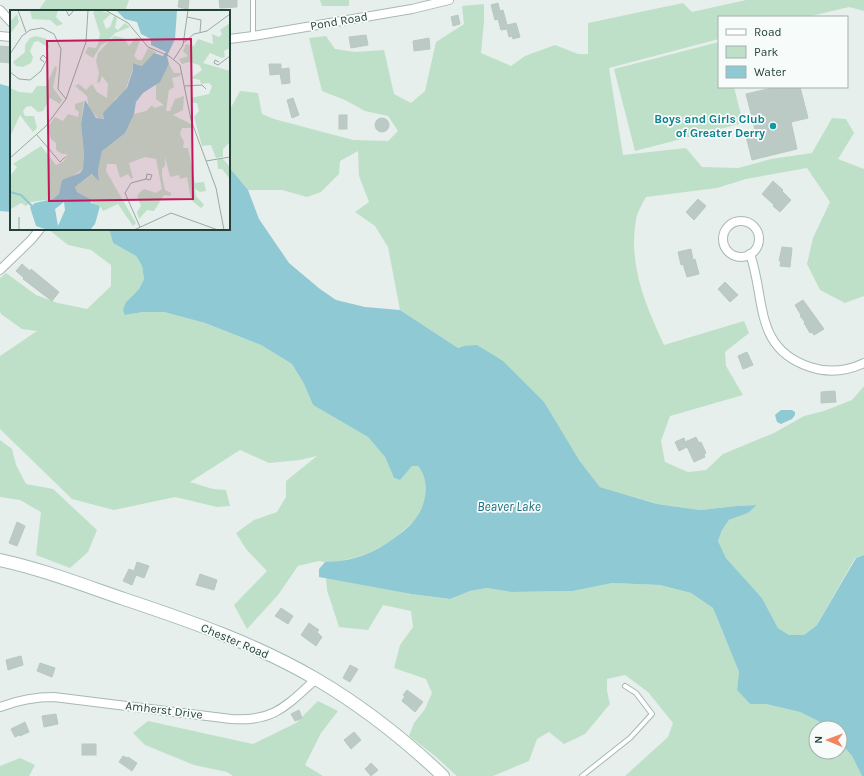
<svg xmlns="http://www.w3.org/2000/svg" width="864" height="776" font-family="Karla,sans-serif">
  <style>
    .green { fill: #bfe0c8 }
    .water { fill: #8ec9d4 }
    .building { fill: #bbcac4; stroke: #b8c9c2 }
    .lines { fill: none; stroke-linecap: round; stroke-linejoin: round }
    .lane-casing { stroke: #a8b8b2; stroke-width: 6 }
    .street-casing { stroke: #a8b8b2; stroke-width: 10 }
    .secondary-casing { stroke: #a4bbb3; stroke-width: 14 }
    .lane { stroke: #fff; stroke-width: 4 }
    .street { stroke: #fff; stroke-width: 8 }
    .secondary { stroke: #fff; stroke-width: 12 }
    .culture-dot { fill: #0f9aa8; stroke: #f7fbf9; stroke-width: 1.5 }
    .labels { text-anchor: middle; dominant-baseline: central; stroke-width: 3.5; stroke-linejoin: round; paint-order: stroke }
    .street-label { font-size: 12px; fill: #24423a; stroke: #f7fbf9 }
    .culture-label { font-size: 12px; font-weight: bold; fill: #0d838f; stroke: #f7fbf9; text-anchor: end }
    .water-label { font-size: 13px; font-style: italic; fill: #1c6f80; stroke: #f7fbf9 }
    .inset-river { fill: none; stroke: #8ec9d4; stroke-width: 2 }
    .inset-road { fill: none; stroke: #98aaa4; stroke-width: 1 }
    .view { fill: #c2185b; fill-opacity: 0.15; stroke: #c2185b; stroke-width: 2 }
    .inset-edge { fill: none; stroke: #24423a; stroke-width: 2 }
  </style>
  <rect width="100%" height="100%" fill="#e6efeb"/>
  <g class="green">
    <path d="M45,0H129L125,11H38L45,1Z"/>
    <path d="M320,0H349V6H322Z"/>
    <path d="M746,0H864V11L849,7L807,17H719V39L609,68L623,155L686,148L702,167L738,168L771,159L812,153L832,118L846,119L854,133L838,159L864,169V296L845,303L820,290L807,264L813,238L830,202L807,168L746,179L717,188L646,197C642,204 637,213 636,220C628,265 646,306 664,345L744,321L749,333L725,352L726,366L743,395L670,416L661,441L665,462L688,472L706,470L723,454L774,433L804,416L824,411L852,400L864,386V555L855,558L817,625L804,635H789L778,628L762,598L726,558L718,541L722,530L729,520L748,513L757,505L737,506L700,510L658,504L600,487L579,460L464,346L458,348L400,310L388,247L375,226L355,212L369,202L359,176L358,151L340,161L339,174L321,192L307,197L282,190H248L229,167V111L240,91L258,93L262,114L274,119L353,140L388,141L398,131L388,116L365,111L345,100L322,91L309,38L326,36L335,49L355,52L384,50L394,94L411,103L425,91L436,42L464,24L462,6L484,4V21L481,53L511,66L525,56L555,45L578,54H588V23L683,3L692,12Z"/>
    <path d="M719,42V87H734L743,123L635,151L614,69Z"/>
    <path d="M48,229H109L113,243L136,256L142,266L144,279L139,289L126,302L125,315L143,312H164L205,323L261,345L292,364L304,384L313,405L368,437L385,457L394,478L400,480L411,466H418L423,472L426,484L425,500L417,518L393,540L368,554L337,562H325L319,561L298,566L278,595L247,629L234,605L267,571L246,549L236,533L254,520L277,512L286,497V481L317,456L300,460L269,463L240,450L190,482L213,489L226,490L230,506L217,507L175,497L114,510L72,499L0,429V356L37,331L22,329L1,314L0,311V278L6,273L36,295L58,303L87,309L111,286V265L91,250L68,245Z"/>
    <path d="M0,440L12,449L16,465L26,484L53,489L97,530L88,552L70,568L36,555L41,512L20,500L0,497Z"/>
    <path d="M326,578L411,594L449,599L470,591L487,588L511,592L573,591L612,583L660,585L691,593L713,608L739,672L737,690L750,704H766L800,712L826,725L828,728H816V752H840V742L852,756L862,776H625L668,737L673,723L648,692L625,675L607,679V691L610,704L585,734L564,744L549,732L537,739L529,761L493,776H457L435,756L409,736L414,723L425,709L432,693L426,679L394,668L400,645L413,627L411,611L383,605L368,630L339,627L327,590Z"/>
    <path d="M318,701L338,711L321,733L305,765L323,776H233L227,772L194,765L145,745L133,733L148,721L253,744L296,723Z"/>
    <path d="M20,758L35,765L29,776H0V766Z"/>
  </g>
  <g class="water">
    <path d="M0,84L11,87V212L0,211Z"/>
    <path d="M229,167L248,190L259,219L289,263L320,289L336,300L365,307L400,310L458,348L464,346L477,345L503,361L544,402L579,460L600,487L657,504L700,510L737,506L757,505L748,513L729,520L722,530L718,541L726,558L762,598L778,628L789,635H804L817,625L856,558L864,555V776H862L852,756L840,742V728H828L826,725L800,712L766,704H750L737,690L739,672L713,608L691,593L660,585L612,583L573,591L511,592L487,588L470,591L450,599L411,594L319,577V569L325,562C339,562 354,559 367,554C382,548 407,531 416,518C427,503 430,480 418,466H412L400,480L394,478L385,457L368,437L313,405L304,384L292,364L261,345L205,323L164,312H143L125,315L123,310L126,302L139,289L144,279L142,266L136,256L113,243L109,229H229Z"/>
    <path d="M781,410H792L795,412V415L792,419L781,424L777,422L775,415Z"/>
  </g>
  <g class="building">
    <path d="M179,0H189L188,9L178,7Z"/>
    <path d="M219,0H237V7L220,8Z"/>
    <path d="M498,3L500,11L503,10L507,25L516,23L520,37L513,39L512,36L509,37L507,29L501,30L498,19L495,20L491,5Z"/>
    <path d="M458,15L460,24L453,26L451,17Z"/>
    <path d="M366,35L368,45L351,48L349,37Z"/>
    <path d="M429,38L430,49L414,51L413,41Z"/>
    <path d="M0,46L11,47V63L0,62Z"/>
    <path d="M269,64H281V69L289,68L290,83L282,84L280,74L270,75Z"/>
    <path d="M776,87H800L808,118L791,122L797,149L752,160L745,132L755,129L746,94Z"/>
    <path d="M293,98L299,115L292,118L287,100Z"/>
    <rect x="339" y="115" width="8" height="14"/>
    <circle cx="382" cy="125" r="7"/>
    <path d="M773,181L783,190L782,191L791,200L780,212L773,206L774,205L762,194Z"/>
    <path d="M698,199L706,206L694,220L686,212Z"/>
    <path d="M782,247L792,248L790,267L780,266L781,261H779Z"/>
    <path d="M691,249L693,260L695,259L699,274L687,277L683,264L681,265L678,252Z"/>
    <path d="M22,264L30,271L31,269L59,292L52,301L23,279L24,278L16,271Z"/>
    <path d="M725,282L738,295L730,302L718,289Z"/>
    <path d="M803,300L824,329L814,335L812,332L810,333L804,323L805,322L800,316L801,315L795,305Z"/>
    <path d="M747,352L753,365L743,369L738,356Z"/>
    <path d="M835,391L836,402L821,403V392Z"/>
    <path d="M696,437L699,443L701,442L706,453L704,454L705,457L694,462L685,442Z"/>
    <path d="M684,438L687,447L679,451L675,442Z"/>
    <path d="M17,522L25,526L17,546L9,543Z"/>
    <path d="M137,562L149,566L144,578L136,575L132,585L123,581L129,569L134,571Z"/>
    <path d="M200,574L217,580L214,590L196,585Z"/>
    <path d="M281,608L293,616L288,624L275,616Z"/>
    <path d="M309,623L319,630L317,632L322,637L316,646L301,635Z"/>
    <path d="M21,656L23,665L8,670L6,660Z"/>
    <path d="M40,663L55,668L52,677L37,671Z"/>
    <path d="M350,665L358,669L350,682L343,678Z"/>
    <path d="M407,690L423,702L415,712L402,701L405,696L403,695Z"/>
    <path d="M299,710L302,718L295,721L291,714Z"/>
    <path d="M56,714L58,724L44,727L42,716Z"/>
    <path d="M25,722L29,732L20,736L19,735L15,737L11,729Z"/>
    <path d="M354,732L361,740L351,749L344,740Z"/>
    <rect x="82" y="744" width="14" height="11"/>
    <path d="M123,756L127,758L128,757L137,763L132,771L119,762Z"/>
    <path d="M371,763L378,770L371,776L365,769Z"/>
  </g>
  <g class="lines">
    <g class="lane-casing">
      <g id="lane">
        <path d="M253,0V36"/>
        <path d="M582,776L630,738L652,714L636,693L625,686"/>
      </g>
    </g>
    <g class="street-casing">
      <g id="street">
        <path d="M0,10L11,22"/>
        <path d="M0,36L11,37"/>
        <path d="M229,39L253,36L412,9L449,0"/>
        <circle cx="741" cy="239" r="18"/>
        <path d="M750,254C766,299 753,348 810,367C828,373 847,371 864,363"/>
        <path d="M0,270L31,240L40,229"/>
        <path d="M0,707C18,700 35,697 54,697L231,719C274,722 286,706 316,679"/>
      </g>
    </g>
    <g class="secondary-casing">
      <path id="secondary" d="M0,560C42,569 83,585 124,599C190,621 256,644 316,679C362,706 404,739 443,776"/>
    </g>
    <use href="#lane" class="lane"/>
    <use href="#street" class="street"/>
    <use href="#secondary" class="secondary"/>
  </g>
  <circle class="culture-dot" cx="773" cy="126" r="4"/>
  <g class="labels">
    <g class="street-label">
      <text transform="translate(339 21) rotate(-10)">Pond Road</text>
      <text transform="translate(235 641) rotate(23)">Chester Road</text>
      <text transform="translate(164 710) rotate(7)">Amherst Drive</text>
    </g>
    <g class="culture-label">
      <text x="765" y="119">Boys and Girls Club<tspan x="765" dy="14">of Greater Derry</tspan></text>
    </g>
    <g class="water-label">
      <text x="509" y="506">Beaver Lake</text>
    </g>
  </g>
  <g transform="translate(10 10)">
    <rect width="220" height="220" fill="#e6efeb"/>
    <path d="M20,0H48L46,7L53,14L47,16L40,10L22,9ZM88,0L101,4L93,11L96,19L100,17L104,6L107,8L105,18L108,20L115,13L120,17L105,23L97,32L91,35L83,48L75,43L78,37L86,38L88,34L90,24L83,2ZM7,4L9,12L0,24V12ZM220,13V38L214,41L215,47L212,48L200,43L193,53L220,61V132L213,139V147L206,148L201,135L192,136L184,107L189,101L187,93H181V88L199,84L202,76L199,73L191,74L190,70L181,68L192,60L189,55L179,52L172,54L169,49L178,46L173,41L176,34L184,36L188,29L203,34L202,24L209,27L212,24L210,20ZM26,26L37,29L39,38L28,31L24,32L20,41L23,47L21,53L13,57L6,56L3,52L15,42V35L20,28ZM104,26L114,28L119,36L127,27L130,31L124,46L128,50H132L138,38L146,42L132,56L125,53L114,84L106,88L95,108L89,109L79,99L77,86L65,76L69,74L76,80L82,74L87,82L97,88L98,74L92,66L90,72L87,73L89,63L86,51L88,43ZM159,54L164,63H171L170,66L162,68L164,77L159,80L156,101H160L165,89L174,86L173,100L163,105L181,114V118H172L170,124L174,132L173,138H178L185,173L194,172L196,181L190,182L185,179L186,186L194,195L191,198L181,190L177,167L170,169L169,165L160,167L155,147V156L152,159V166L155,180L161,183V186L154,185L144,201L137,200L129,209L127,202L131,196L127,186L130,182L134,179L146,183L152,179L146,149L135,147L119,153L123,168L121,169L118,164L110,168L106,154H97L96,161L126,213L123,216L108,194L93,201L90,196L83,194L80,189L67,182L65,177L83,164L89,170L88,160L92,141L124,104L136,101L142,95L144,98L154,95L146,89V75ZM45,56L47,58L43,78L52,90L50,94L40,88L33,101L28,102L21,96L16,97L13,101L15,106H24L27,118L23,122L10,105L0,127V78L9,82L22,83L27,76H36ZM74,91L71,114L74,144L73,159L52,173L49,184L43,189L21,192L16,196L11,193L1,199L0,203V166L7,157L3,154L31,136L46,155L54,151L57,144H52L46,140V133L41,129L37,118L45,107L53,111L58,104L68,107L69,102L65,99V94ZM212,148L220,157V169L212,159H208L207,150Z" fill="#bfe0c8"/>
    <path d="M106,0H167L165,29L157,46L159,54L150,72L133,83L126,92L124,104L115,123L92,141L88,160L89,171L82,164L65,177L67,182L80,189L81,193L90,196L85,214L80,220H38L26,216L20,197L25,193L43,189L49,184L52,170L70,163L73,159L74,144L71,114L75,90L86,108L94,109L93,103L117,78L123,60V53L132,56L144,43L153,46L156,42L141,35V29L131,24L127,12L115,9ZM54,192L55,200L48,216L45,199Z" fill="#8ec9d4" fill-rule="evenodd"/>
    <path class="inset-river" d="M0,182L11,185L22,196"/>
    <path class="inset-road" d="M8,0L16,22M56,0L59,6L64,0M95,0L118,13L138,37L159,46L170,55L181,110L206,178L214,220M177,7L191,10L190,22M173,33L184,24L197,21L220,4M0,44L12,26L20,20L32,18L44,24L51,39L48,79L56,89M164,49L173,35L178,0M209,52L205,50L204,53L208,55L220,46M0,62L9,69L20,70L31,61L37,49L33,45L30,49L34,52M175,76L192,75L196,79M27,125L50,152L55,147M0,148L36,116L56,89L76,32L78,0M196,151L220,147M130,217L115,183L121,173L136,169L137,164L142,165L140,170L136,169M9,220V207M124,220L161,203L208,220"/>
    <path class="view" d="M181,29L183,189L39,191L37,31Z"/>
    <rect width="220" height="220" class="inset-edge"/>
  </g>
  <rect x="718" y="16" width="130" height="72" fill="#f7fbf9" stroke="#a3b1ad"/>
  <rect x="726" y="29" width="20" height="6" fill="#ffffff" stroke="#a3b1ad"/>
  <text x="754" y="36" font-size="12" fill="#24423a">Road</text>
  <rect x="726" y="46" width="20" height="12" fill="#bfe0c8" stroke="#a3b1ad"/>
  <text x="754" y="56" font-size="12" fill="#24423a">Park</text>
  <rect x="726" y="66" width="20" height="12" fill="#8ec9d4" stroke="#a3b1ad"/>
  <text x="754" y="76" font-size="12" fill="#24423a">Water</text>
  <g transform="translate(828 740) rotate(271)"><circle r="19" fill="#f7fbf9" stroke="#a3b1ad"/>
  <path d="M0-3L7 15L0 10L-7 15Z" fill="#f4845f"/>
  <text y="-6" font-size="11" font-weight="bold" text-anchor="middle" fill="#24423a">N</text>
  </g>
</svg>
